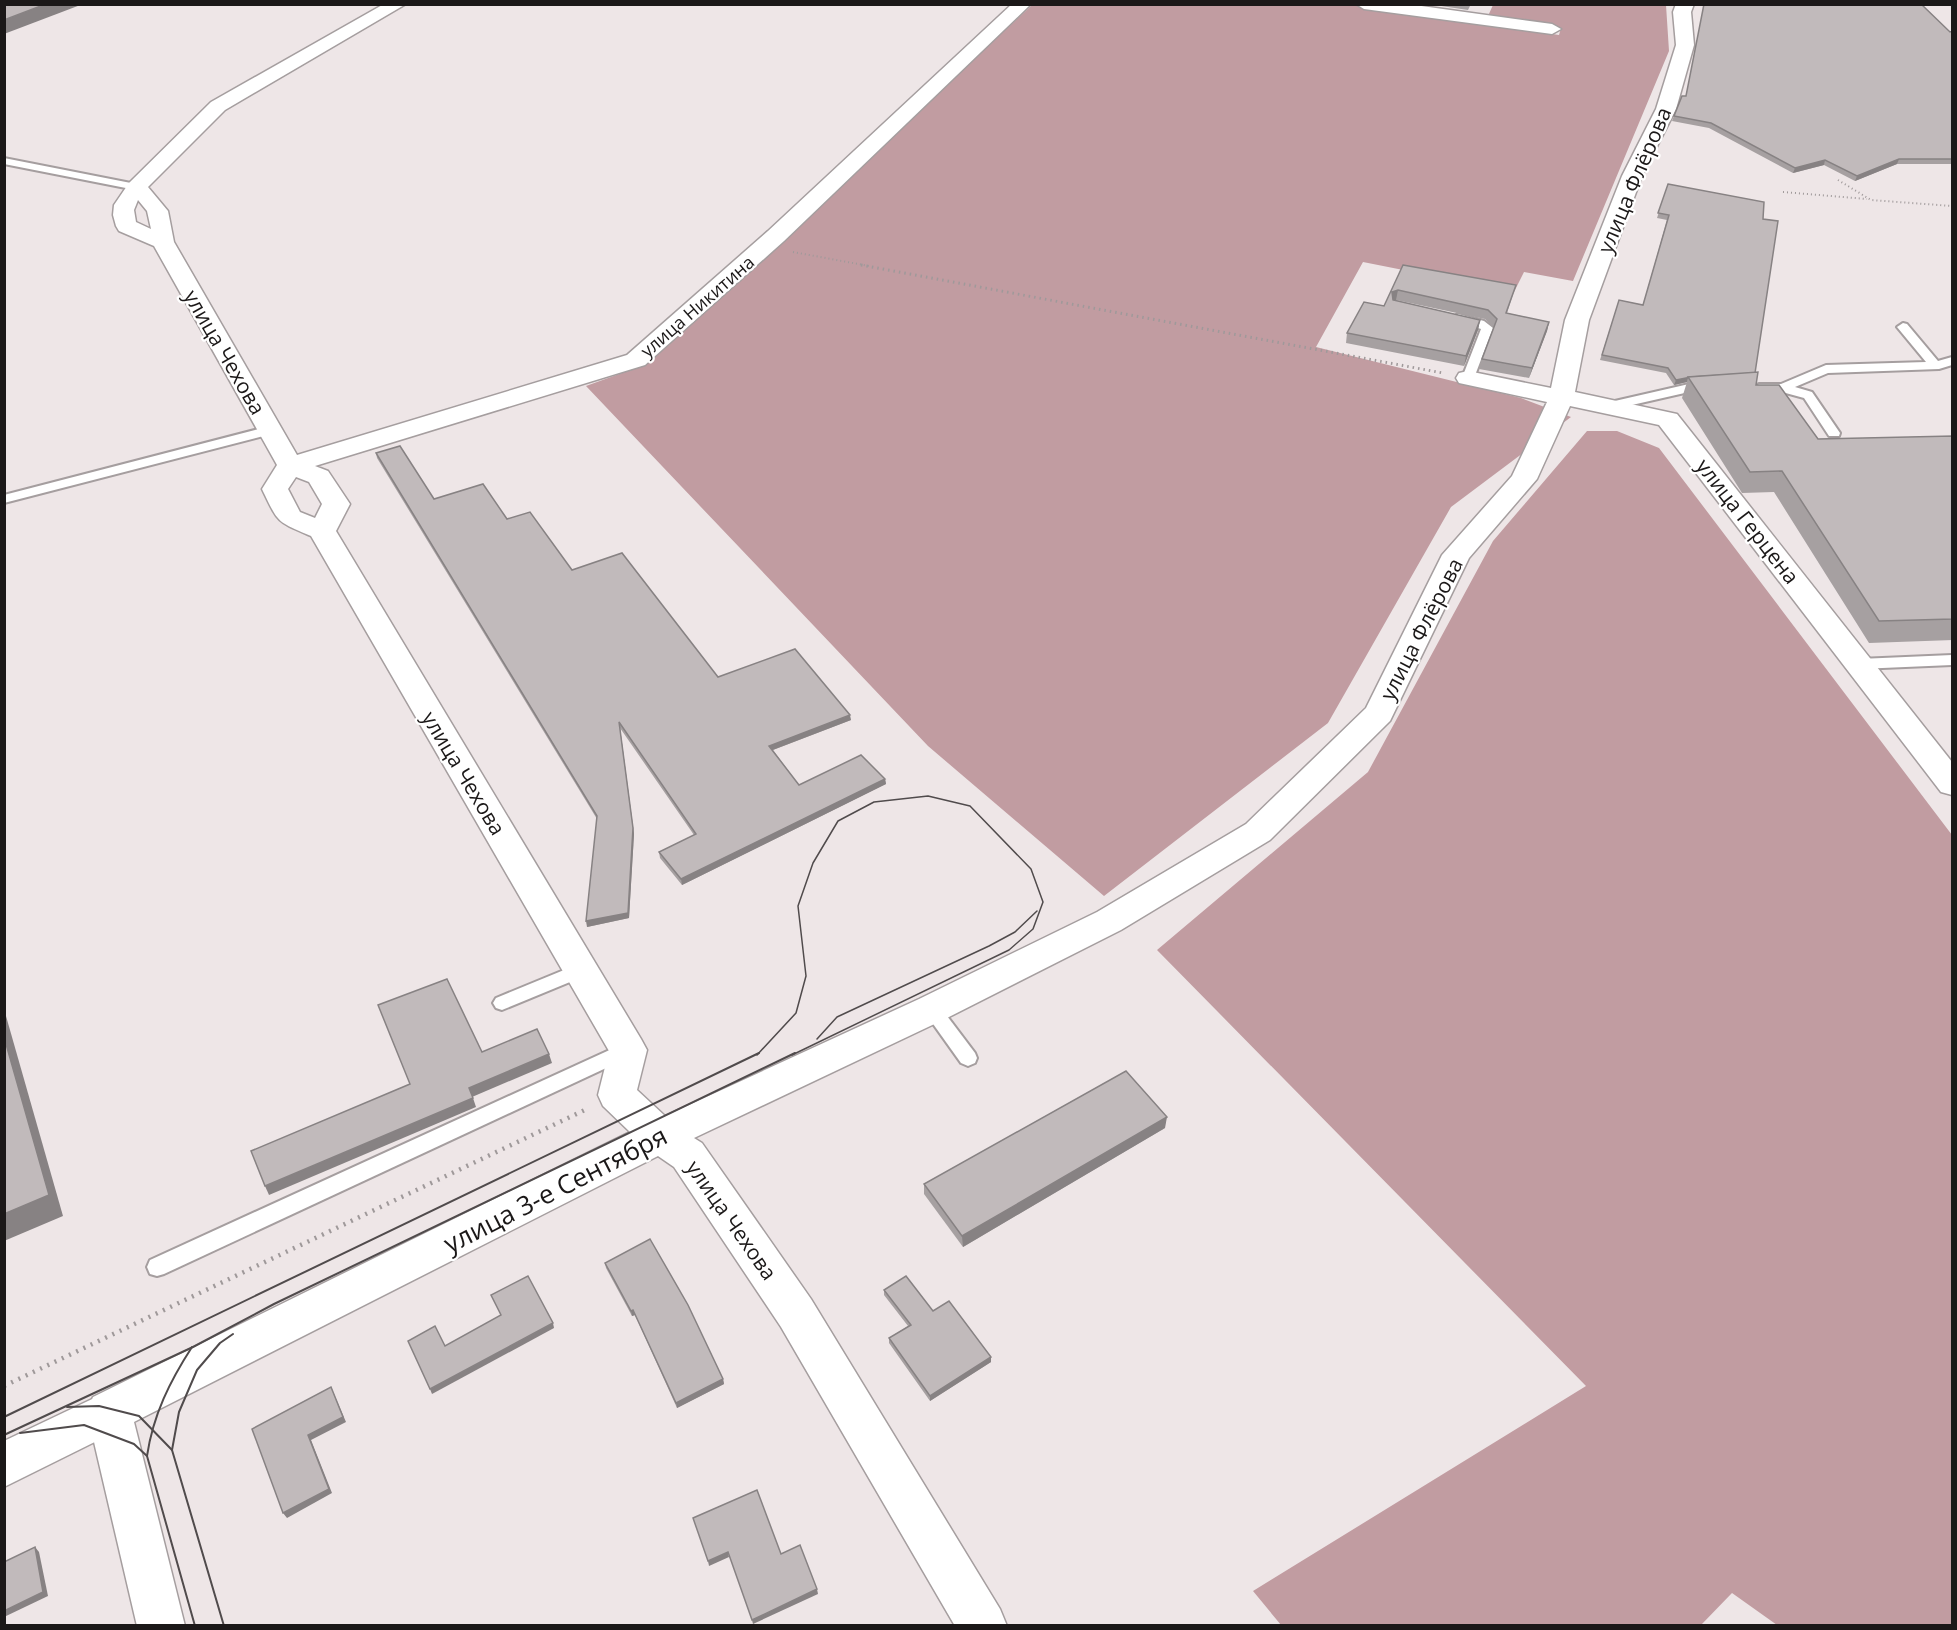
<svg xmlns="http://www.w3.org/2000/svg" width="1957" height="1630" font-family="'Open Sans',sans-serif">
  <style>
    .forest { fill: #c19ca1 }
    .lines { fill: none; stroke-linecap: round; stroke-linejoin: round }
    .service-casing { stroke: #a59e9f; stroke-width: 4 }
    .minor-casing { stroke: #a59e9f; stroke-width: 3 }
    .tertiary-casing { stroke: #a59e9f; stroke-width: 3 }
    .path-far2 { stroke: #9f999a; stroke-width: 2; stroke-dasharray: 1 3; stroke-linecap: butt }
    .path-far1 { stroke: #9f999a; stroke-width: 3; stroke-dasharray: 1.5 4; stroke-linecap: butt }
    .path { stroke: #9f999a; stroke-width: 4.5; stroke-dasharray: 2 6; stroke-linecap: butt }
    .service { fill: #fff; fill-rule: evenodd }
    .minor { fill: #fff; fill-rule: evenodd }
    .tertiary { fill: #fff; fill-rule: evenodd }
    .tram-far1 { stroke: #504b4c; stroke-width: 1.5 }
    .tram { stroke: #504b4c; stroke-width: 2 }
    .wall { fill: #a6a0a1 }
    .shaded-wall { fill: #878283 }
    .building { fill: #c1babb; stroke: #878283; stroke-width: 1.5 }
    .labels { text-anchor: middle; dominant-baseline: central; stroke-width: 4.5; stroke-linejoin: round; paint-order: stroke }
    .far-street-label { font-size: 18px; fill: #1b1818; stroke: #fff }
    .street-label { font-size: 21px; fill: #1b1818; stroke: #fff }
    .near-street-label { font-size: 26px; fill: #1b1818; stroke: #fff }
  </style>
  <rect width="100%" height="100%" fill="#eee6e7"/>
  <g class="forest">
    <path d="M1349,4L1559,35L1561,28L1488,16L1493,5H1666L1669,51L1573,281L1524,272L1514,292L1363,262L1316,347L1521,398L1571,417L1451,507L1328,723L1104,896L928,746L586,386L647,364L1032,5Z"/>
    <path d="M1587,431H1617L1659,448L1952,835V1625H1777L1732,1593L1701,1625H1281L1253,1591L1586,1386L1157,950L1368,772L1493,541Z"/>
  </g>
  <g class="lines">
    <g class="service-casing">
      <g id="service">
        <path d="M4,158L136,184L141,187L136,190L4,164Z"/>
        <path d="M1458,314L1484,321L1493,328L1474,378L1468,382L1462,378L1481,329L1454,320L1452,318Z"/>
        <path d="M1903,323L1907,324L1938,361L1952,357V365L1939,369L1828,373L1795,387L1812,392L1840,433L1839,436H1829L1804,398L1782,392H1759L1753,388L1759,384H1781L1826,365L1926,362L1897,327Z"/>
        <path d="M1689,384H1706L1712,388L1706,392H1689L1610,410L1604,406L1606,403Z"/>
        <path d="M270,426L276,430L275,433L4,503V495Z"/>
        <path d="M1952,655V665L1859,669L1851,664L1859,659Z"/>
        <path d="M581,963L587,965L590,970L587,975L502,1010L496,1008L493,1003L496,998Z"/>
        <path d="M932,1002L938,1004L975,1053L977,1058L975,1063L968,1066L961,1063L926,1014L923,1009L926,1004Z"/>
        <path d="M627,1042L634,1045L636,1050L634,1055L164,1274L157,1276L150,1274L147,1267L150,1260Z"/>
      </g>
    </g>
    <g class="minor-casing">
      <g id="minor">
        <path d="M384,4H406L225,110L148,187L168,211L174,242L297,455L627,355L768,231L1012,4H1031L784,241L645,365L315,466L328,471L350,504L336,531L641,1039L647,1050L637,1090L665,1116L919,999L1097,912L1246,824L1366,708L1442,555L1512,476L1547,402L1459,383L1456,378L1459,373L1468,371L1551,388L1565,320L1622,176L1656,109L1676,45L1673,12L1676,4H1694L1691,12L1694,45L1676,109L1642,176L1589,320L1575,392L1677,414L1952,762V795L1941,792L1659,425L1570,406L1537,479L1469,558L1390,721L1270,840L1121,930L945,1019L694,1138L702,1143L811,1299L1000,1609L1007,1626H955L781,1327L674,1167L658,1156L134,1422L185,1626H137L87,1412L93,1397L630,1132L603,1106L598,1095L609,1051L311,536C276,521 279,524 262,489L277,465L154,246L119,231L116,226L113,215L114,205L129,183L211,102ZM138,200L147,211L151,229L136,222L134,210ZM296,477L309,482L322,504L315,518L300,512L288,489Z"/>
        <path d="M1356,4H1407L1552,24L1561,29L1552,34L1364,9Z"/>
      </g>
    </g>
    <g class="tertiary-casing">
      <path id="tertiary" d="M109,1391L125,1397L131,1412L125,1427L4,1487V1441Z"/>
    </g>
    <g class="path-far2">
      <path d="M1838,180L1871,200L1952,206"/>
      <path d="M1783,192L1867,199"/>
      <path d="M793,252L869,266"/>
    </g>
    <path class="path-far1" d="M861,265L1443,373"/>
    <path class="path" d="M4,1386L589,1108"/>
    <use href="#service" class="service"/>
    <use href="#minor" class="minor"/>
    <use href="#tertiary" class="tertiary"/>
    <g class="tram-far1">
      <path d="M817,1039L837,1017L989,946L1015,932L1037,911"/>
      <path d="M757,1055L796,1013L806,976L798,906L813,863L838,821L874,802L928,796L970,806L1031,869L1043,902L1033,929L1009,950L792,1055"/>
    </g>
    <g class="tram">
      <path d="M67,1407L99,1406L139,1416L172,1450"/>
      <path d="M4,1417L759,1053"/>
      <path d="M20,1433L84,1425L134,1444L147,1456L195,1626"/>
      <path d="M4,1435L193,1347L274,1304L795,1053"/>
      <path d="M147,1456C153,1415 170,1381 192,1347"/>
      <path d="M224,1626L172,1450L179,1412L197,1370L220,1343L233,1334"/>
    </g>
  </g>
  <g class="wall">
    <path d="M1428,4H1471L1468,10Z"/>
    <path d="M1953,31V164H1897L1855,181L1824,165L1793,173L1709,128L1672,121L1674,116L1686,96Z"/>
    <path d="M1668,184L1755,373L1756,385L1818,439L1953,436V640L1869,643L1774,492L1742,493L1682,398L1687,382L1674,385L1666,373L1600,360L1619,300L1643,305L1667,220L1657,218Z"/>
    <path d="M1403,265L1516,285L1507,313L1549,322L1547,331L1529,378L1479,369L1482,359L1494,328L1485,319L1396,300H1395L1480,320L1478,330L1464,366L1346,343L1347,333L1384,306Z"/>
    <path d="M376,453L434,499L507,519L572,570L718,677L851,720L773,750L799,785L885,779L886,784L682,885L660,858L659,852L694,835L620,728L634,834L629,918L587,927L597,819L377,458Z"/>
    <path d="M1165,1128L963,1247L924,1194V1184Z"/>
    <path d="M605,1263L723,1379L724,1384L677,1408L635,1315L632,1316L606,1268Z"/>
    <path d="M884,1290L933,1311L991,1357V1362L930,1401L889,1343V1338L908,1326L884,1295Z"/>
  </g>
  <g class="shaded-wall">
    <path d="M46,4H83L4,34V20Z"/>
    <path d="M1899,159L1897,164L1855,181L1857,176Z"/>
    <path d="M1825,160L1824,165L1793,173L1795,168Z"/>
    <path d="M1398,290L1396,300L1390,302L1392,292Z"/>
    <path d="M1480,320L1478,330L1464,366L1466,356Z"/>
    <path d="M1549,322L1547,331L1529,378L1532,368Z"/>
    <path d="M1688,377L1687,382L1674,385L1676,380Z"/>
    <path d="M850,715L851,720L770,751L769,746Z"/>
    <path d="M620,728L634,834L629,918L587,927L586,921Z"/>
    <path d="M885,779L886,784L682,885L681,879Z"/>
    <path d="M4,1009L63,1216L4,1241Z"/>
    <path d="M549,1054L552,1063L472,1097L469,1088Z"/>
    <path d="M473,1098L476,1107L269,1195L265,1186Z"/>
    <path d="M1167,1117L1165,1128L963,1247L962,1236Z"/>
    <path d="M633,1310L635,1315L632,1316L631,1311Z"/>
    <path d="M553,1323L554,1328L432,1394L430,1389Z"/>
    <path d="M991,1357V1362L930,1401V1396Z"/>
    <path d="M723,1379L724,1384L677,1408L676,1403Z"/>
    <path d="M331,1387L346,1422L311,1440L332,1493L287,1518L283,1513L308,1435Z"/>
    <path d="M35,1547L39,1552L48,1596L4,1617V1611Z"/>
    <path d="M728,1552L729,1557L709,1566L708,1561Z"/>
    <path d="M817,1589L818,1594L753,1624L752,1620Z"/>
  </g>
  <g class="building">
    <path d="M4,4H46L4,20Z"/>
    <path d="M1704,4H1921L1950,32L1953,31V159H1899L1857,176L1825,160L1795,168L1711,123L1674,116L1682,96H1686Z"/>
    <path d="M1668,184L1764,202L1763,219L1778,221L1755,373L1691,377L1676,380L1668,368L1602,355L1619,300L1643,305L1669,215L1658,213Z"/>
    <path d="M1403,265L1516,285L1506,313L1549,322L1532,368L1482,359L1497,319L1488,310L1398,290L1392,292L1393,300L1480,320L1466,356L1347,333L1364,302L1384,306Z"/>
    <path d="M1758,372L1756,385H1779L1818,439L1953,436V619L1879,621L1782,471L1750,472L1688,377Z"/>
    <path d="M400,446L434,499L483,484L507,519L530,512L572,570L622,553L718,677L795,649L850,715L769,746L799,785L861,755L885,779L681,879L659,852L696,834L619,722L633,828L628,913L586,921L597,816L376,453Z"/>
    <path d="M447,979L482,1052L537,1029L549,1054L469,1088L473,1098L265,1186L251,1151L410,1084L378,1005Z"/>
    <path d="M4,1037L49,1195L4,1214Z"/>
    <path d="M1126,1071L1167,1117L962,1236L924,1184Z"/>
    <path d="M650,1239L688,1305L723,1379L676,1403L633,1310L631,1311L605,1263Z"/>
    <path d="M528,1276L553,1323L430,1389L408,1341L435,1326L445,1346L501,1315L491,1295Z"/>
    <path d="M906,1276L933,1311L949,1301L991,1357L930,1396L889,1338L911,1325L884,1290Z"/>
    <path d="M331,1387L343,1417L308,1435L329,1489L283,1513L252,1429Z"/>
    <path d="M757,1490L781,1554L800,1545L817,1589L752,1620L728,1552L708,1561L693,1518Z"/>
    <path d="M35,1547L43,1592L4,1611V1562Z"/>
  </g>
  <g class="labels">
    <g class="far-street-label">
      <text transform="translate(697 306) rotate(-41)">улица Никитина</text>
    </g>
    <g class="street-label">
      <text transform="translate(1634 180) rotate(-67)">улица Флёрова</text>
      <text transform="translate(225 352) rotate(60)">улица Чехова</text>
      <text transform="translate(1748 521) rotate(52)">улица Герцена</text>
      <text transform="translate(1421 629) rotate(-63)">улица Флёрова</text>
      <text transform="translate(464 773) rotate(59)">улица Чехова</text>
      <text transform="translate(732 1220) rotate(55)">улица Чехова</text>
    </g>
    <g class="near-street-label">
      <text transform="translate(555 1189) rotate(-27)">улица 3-е Сентября</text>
    </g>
  </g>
  <rect width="1957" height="1630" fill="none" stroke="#1b1818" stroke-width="12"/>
</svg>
